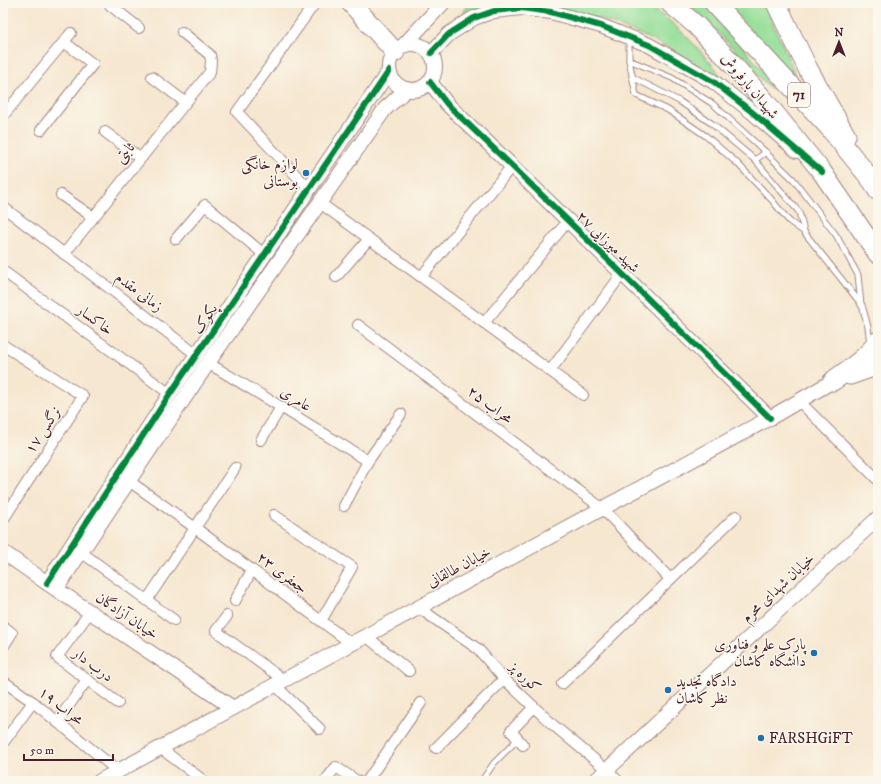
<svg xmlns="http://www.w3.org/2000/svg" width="881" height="784" font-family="'IM FELL DW Pica',Amiri,serif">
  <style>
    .green { fill: #97df9a; stroke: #707f62 }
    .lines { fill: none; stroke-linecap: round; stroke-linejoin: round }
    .lane-casing { stroke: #a0837e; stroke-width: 7 }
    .street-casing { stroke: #a0837e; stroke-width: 12 }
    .secondary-casing { stroke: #a0837e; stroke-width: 16 }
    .highway-casing { stroke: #a0837e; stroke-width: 21 }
    .lane { stroke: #fff; stroke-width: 5 }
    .street { stroke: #fff; stroke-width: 10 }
    .secondary { stroke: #fff; stroke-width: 14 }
    .highway { stroke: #fff; stroke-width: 19 }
    .cycleway-casing { stroke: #fbf7ec; stroke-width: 8 }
    .cycleway { stroke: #00873e; stroke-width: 6 }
    .poi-dot { fill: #1f6fb2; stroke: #fbf7ec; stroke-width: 1.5 }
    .labels { text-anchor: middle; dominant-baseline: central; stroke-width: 3; stroke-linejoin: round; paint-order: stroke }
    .shield { fill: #fbf7ec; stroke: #7f6065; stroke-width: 1 }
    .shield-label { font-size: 14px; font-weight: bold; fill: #4a1f2b }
    .street-label { font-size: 15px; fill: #4a1f2b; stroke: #fbf7ec }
    .poi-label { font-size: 15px; fill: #4a1f2b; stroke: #fbf7ec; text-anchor: end }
  </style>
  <rect width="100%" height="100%" fill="#fbf7ec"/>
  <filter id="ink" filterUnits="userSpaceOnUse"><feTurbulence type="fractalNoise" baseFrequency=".025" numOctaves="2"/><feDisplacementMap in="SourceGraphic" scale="8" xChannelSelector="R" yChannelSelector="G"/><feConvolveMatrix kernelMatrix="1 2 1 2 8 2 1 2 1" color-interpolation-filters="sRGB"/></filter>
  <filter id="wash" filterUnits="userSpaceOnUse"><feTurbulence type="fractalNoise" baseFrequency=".012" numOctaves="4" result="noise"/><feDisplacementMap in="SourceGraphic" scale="16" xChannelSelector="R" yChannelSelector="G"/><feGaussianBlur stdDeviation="0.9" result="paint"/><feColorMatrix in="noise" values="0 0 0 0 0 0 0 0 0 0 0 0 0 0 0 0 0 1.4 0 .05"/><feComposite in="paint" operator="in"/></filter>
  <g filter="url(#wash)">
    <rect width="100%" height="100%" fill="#f6e7d0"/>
    <g class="green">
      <path d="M470,3H642C678,21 703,54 728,84L671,49L639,34L601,19L482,8L460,17Z"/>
      <path d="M686,3H705L775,85L770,88L714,28Z"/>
      <path d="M725,3H764L799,82Z"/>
    </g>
  </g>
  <g filter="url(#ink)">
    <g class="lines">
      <g class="lane-casing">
        <g id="lane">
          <path d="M629,38V60L636,95L668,110L706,136L738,164L771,199L789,221L804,232L862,305L868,327L870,344"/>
          <path d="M629,60L672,78L713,104L758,145L794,180L836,235L858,275L861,305"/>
          <path d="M632,77L679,101L711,123L755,160L799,212L804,231"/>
          <path d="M755,160L766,152"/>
          <path d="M483,779L494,763L518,739"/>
        </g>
      </g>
      <g class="street-casing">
        <g id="street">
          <path d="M112,3L110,5L139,28"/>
          <path d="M152,77L185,102"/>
          <path d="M3,116L71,33"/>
          <path d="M41,130L93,64L64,42"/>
          <path d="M105,132L140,158"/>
          <path d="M309,189L237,112L315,3"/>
          <path d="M61,195L93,217"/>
          <path d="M320,203L583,395"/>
          <path d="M3,207L197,355"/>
          <path d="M176,239L205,205L265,255"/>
          <path d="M64,254L210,72L211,61L210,55L182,32"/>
          <path d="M3,271L170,394"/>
          <path d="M336,277L369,239"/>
          <path d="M421,277L512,166"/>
          <path d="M484,323L568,221"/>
          <path d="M358,325L603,509L670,579"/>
          <path d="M3,345L83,396L3,520"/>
          <path d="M208,363L281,407L368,461"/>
          <path d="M550,371L622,274"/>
          <path d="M800,402L878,480"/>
          <path d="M261,440L281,407"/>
          <path d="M129,481L194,527L352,644"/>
          <path d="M344,506L368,461L401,414"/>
          <path d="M274,515L352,567L321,621"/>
          <path d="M81,552L174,620"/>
          <path d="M147,600L235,468"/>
          <path d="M235,601L252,570"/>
          <path d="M419,608L478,649L504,679L534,707L552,724L607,770L618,781"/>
          <path d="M90,612L57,657L118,703"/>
          <path d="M227,616L216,631L284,680"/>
          <path d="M3,626L12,633L3,647"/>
          <path d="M366,636L409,671"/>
          <path d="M3,681L33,702L118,771"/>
          <path d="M562,684L736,516"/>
          <path d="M275,685L320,729"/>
          <path d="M57,722L87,680"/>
          <path d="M3,743L33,702"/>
          <path d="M523,745L511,731L534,707"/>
          <path d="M160,748L204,781"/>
          <path d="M436,748L504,679"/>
          <path d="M325,781L336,767L357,781"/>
          <path d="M367,781L421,703"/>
        </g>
      </g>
      <g class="secondary-casing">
        <g id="secondary">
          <circle cx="412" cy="67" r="23"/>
          <path d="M403,46L443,3"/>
          <path d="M431,53L449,34L474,18L494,11L521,8L551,12L601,26L649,45L714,82L752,112L797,151"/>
          <path d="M430,82L447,104L512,166L770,418"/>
          <path d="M3,552L47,583L233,708"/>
          <path d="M47,583L170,394L389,71"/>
          <path d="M56,589L208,363L385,109L407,89"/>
          <path d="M100,781L275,685L770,418L833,381"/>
          <path d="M595,781L878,518"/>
        </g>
      </g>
      <g class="highway-casing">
        <g id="highway">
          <path d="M351,3L395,52"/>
          <path d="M670,3L697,26L727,58L764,100L822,172L878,254"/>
          <path d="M714,3L828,126L873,182L878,191"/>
          <path d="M776,3L808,69L846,136"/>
          <path d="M850,375L878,365"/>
          <path d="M833,381C849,369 867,358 878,341"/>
        </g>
      </g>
      <use href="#lane" class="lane"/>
      <use href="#street" class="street"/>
      <use href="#secondary" class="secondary"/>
      <use href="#highway" class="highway"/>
      <g class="cycleway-casing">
        <g id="cycleway">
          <path d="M431,53L449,34L474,18L494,11L521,8L551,12L601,26L649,45L714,82L752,112L822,172"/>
          <path d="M430,82L447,104L512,166L770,418"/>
          <path d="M47,583L170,394L389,71"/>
        </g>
      </g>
      <use href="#cycleway" class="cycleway"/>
    </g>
  </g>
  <g class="poi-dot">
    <circle cx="306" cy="173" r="4"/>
    <circle cx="814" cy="653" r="4"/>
    <circle cx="668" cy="690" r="4"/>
    <circle cx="761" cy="738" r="4"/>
  </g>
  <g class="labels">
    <rect class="shield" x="788" y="83" width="22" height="24" rx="3"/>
    <g class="shield-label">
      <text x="799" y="95">71</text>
    </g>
    <g class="street-label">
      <text transform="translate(750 86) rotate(50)">شهیدان بارفروش</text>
      <text transform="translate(125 153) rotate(-51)">ثابتی</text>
      <text transform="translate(608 242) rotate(44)">شهید میرزایی ۲۷</text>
      <text transform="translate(139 292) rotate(37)">زمانی مقدم</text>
      <text transform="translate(205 319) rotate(-56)">پکوک</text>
      <text transform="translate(95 320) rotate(36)">خاکسار</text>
      <text transform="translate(296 399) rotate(32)">عامری</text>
      <text transform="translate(490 405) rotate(37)">محراب ۲۵</text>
      <text transform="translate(43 430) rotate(-57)">نرگس ۱۷</text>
      <text transform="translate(459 567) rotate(-28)">خیابان طالقانی</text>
      <text transform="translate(282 573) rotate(37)">جعفری ۲۳</text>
      <text transform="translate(778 588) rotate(-43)">خیابان شهدای محرم</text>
      <text transform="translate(127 616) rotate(34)">خیابان آزادگان</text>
      <text transform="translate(93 665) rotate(37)">درب دار</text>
      <text transform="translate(525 677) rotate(45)">کوره پز</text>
      <text transform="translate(61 706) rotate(38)">محراب ۱۹</text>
    </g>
    <g class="poi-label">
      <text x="298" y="164">لوازم خانگی<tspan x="298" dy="17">بوستانی</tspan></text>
      <text x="806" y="644">پارک علم و فناوری<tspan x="806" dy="17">دانشگاه کاشان</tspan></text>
      <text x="676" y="681" text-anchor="start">دادگاه تجدید<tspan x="676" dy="17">نظر کاشان</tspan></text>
      <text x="769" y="738" text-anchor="start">FARSHGiFT</text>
    </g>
  </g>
  <rect width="881" height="784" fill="none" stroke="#fbf7ec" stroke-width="16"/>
  <g transform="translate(839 42)" stroke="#fbf7ec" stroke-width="3" paint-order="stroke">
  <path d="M0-3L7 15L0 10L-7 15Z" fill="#4a1f2b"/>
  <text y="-6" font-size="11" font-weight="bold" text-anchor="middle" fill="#4a1f2b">N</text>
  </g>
  <path d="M24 754v6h89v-6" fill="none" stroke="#4a1f2b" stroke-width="2"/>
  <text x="30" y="754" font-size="12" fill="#4a1f2b" stroke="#fbf7ec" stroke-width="3" paint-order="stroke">50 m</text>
</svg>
